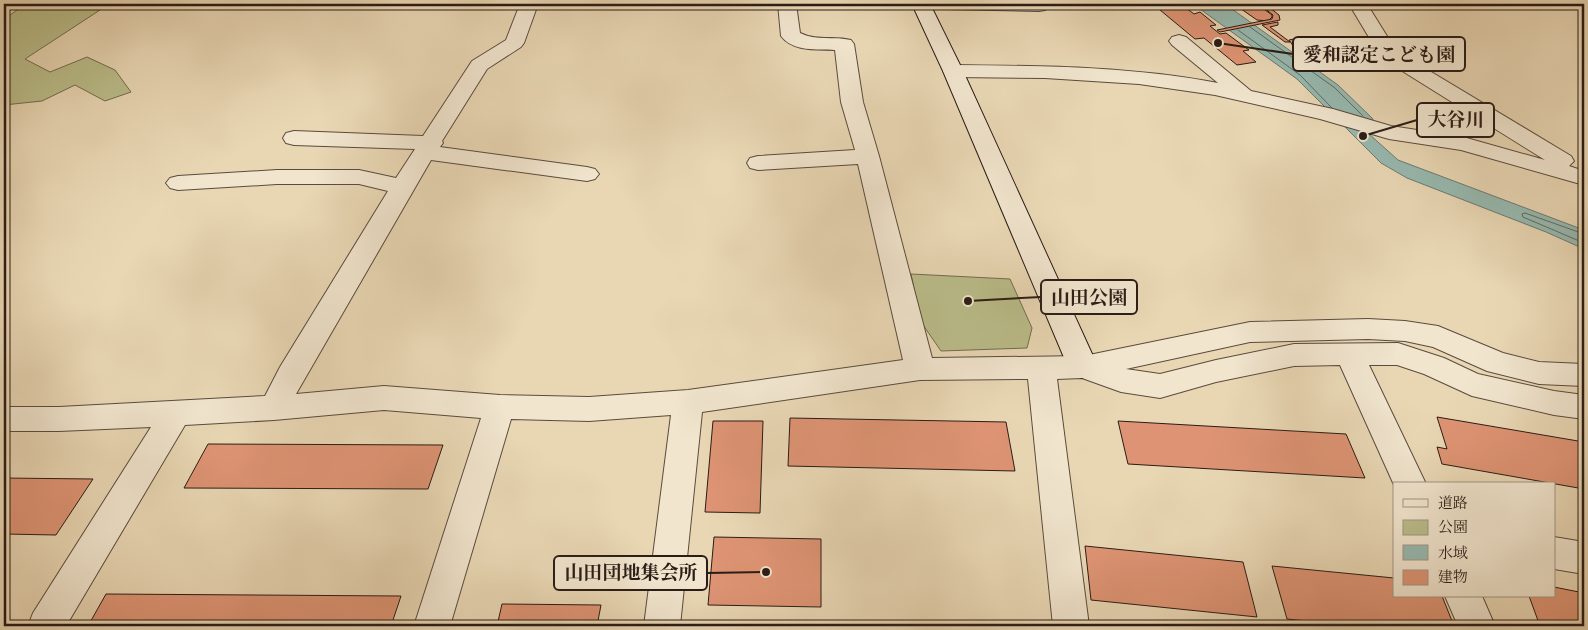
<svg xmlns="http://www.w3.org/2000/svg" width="1588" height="630" font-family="Cardo,'Noto Serif JP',serif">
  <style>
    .green { fill: #babd8a; stroke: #726c50 }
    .water { fill: #97b9b0; stroke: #6b7a72 }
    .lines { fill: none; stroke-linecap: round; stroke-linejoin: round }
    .shore { stroke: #606a63; stroke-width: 1 }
    .building { fill: #de9474; stroke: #2a1c16 }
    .street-casing { stroke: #5a4b3e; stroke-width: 2 }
    .secondary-casing { stroke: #2a1c16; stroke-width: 2 }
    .street { fill: #f1e5ce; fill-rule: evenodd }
    .secondary { fill: #f1e5ce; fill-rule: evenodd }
    .leader { fill: none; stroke: #2a1c16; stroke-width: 2 }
    .callout-dot { fill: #2a1c16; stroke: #f1e5ce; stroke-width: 2 }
    .callout { fill: #f1e5ce; stroke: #2a1c16; stroke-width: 2 }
    .callout-label { font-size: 19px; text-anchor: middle; font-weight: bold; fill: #2a1c16 }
  </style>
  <rect width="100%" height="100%" fill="#e9d7b4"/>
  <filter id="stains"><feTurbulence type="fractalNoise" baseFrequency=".004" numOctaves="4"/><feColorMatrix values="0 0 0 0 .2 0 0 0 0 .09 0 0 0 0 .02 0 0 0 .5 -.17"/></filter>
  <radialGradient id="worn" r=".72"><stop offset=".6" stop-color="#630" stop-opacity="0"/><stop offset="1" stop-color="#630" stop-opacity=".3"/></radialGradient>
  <g class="green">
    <path d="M26,4H47L100,10L25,59L50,72L87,57L115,70L131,92L105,101L75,85L42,101L4,105V19Z"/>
    <path d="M911,274L1010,279L1032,328L1027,348L941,351L921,322Z"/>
  </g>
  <path class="water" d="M1193,4H1225L1338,85L1373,119L1368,133L1398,160L1584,230V249L1546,232L1407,178L1381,163L1297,79Z"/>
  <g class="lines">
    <g class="shore">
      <path d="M1250,27L1335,88L1363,116"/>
      <path d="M1238,30L1300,75L1332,108"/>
      <path d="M1584,234L1525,213L1522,214L1523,217L1584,243"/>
    </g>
  </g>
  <g class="building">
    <path d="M1161,4H1181L1194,14L1200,12L1216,25L1210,26L1220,34L1226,33L1249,50L1243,51L1256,62L1237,65L1204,38L1195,39L1154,5Z"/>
    <path d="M1234,4H1257L1272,15V17L1268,21L1257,20Z"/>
    <path d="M1259,4H1265L1279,15L1280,20L1220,32L1217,30L1272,19L1273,15Z"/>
    <path d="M1278,22V25L1270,27L1290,42H1285L1262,25Z"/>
    <path d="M1294,39H1343L1346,42L1370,43L1382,56H1314L1296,50L1289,40Z"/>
    <path d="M1437,417L1584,442V489L1442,464L1437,447L1447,449Z"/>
    <path d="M790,418L1006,422L1015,471L788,466Z"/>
    <path d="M713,421H763L760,513L705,512Z"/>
    <path d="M1118,421L1346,434L1365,478L1128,464Z"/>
    <path d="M208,444L443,445L428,489L184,488Z"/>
    <path d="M4,478L93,479L56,535L4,534Z"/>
    <path d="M714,537L821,539V607L708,605Z"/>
    <path d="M1085,546L1243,562L1257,617L1091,600Z"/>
    <path d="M1272,566L1394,578V596H1442L1454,626H1356L1287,619Z"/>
    <path d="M1554,587L1584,593V626H1540L1529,596H1554Z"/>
    <path d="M106,594L401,596L391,626H88Z"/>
    <path d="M502,604L601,605L597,626H497Z"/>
  </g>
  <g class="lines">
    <g class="street-casing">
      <g id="street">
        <path d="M520,4H538L524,43L521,47L487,69L442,141L443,143L440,147L587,167L595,169L599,174L595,179L587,181L431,160L296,394L384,386L500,395L589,397L688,390L903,360L858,164L758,170L750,168L747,163L750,158L758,156L855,150L841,102L835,50C817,49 793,52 781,36L778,4H796L800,33C816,41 834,36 851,40L854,44L863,102L879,156L932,358L1084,356L1250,322L1368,319L1405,321L1438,326L1503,353L1539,362L1584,364V386L1539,384L1487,371L1433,347L1405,341L1368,339L1250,342L1126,369L1160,374L1216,360L1294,344L1398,343L1444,358L1478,374L1554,391L1584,395V419L1554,415L1472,396L1424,374L1397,365H1369L1426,484L1394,485L1340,365L1294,366L1216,382L1160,398L1121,392L1082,378L1057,379L1089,626H1053L1028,379L920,380L702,412L680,626H644L671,415L589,421L511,419L450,626H414L481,418L384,410L274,420L185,425L66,626H28L33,613L151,427L59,431H4V407H59L265,396L280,367L388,191L359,184H277L178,190L170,188L166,183L170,178L178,176L277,170H359L396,178L415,149L294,145L286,143L283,138L286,133L294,131L423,136L472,61L506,40Z"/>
        <path d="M936,4H1047L1048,6L1045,10L1039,11L945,9L939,8Z"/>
        <path d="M1349,4H1367L1390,41L1413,61L1571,156L1574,161L1569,166L1584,171V185L1461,150L1389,139L1320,119L1215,95L1139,84L1045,78L953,77L946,75L943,71L946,67L953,65C1041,66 1131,66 1218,83L1172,45L1169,41L1172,37L1179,35L1186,37L1251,91L1333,109L1391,126L1463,137L1545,160L1399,69L1376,49Z"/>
        <path d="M1554,537L1584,542V574L1554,569Z"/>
        <path d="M1445,596H1482L1495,626H1458Z"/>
      </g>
    </g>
    <g class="secondary-casing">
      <path id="secondary" d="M912,4H930L963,71L1098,367L1093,375L1083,378L1073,375L1068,367L943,71Z"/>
    </g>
    <use href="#street" class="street"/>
    <use href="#secondary" class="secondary"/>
  </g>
  <path class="leader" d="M1218 43L1293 54M1363 136L1417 120M968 301L1041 297M766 572L707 573"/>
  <g class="callout-dot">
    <circle cx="1218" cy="43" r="5"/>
    <circle cx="1363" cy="136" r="5"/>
    <circle cx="968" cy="301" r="5"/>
    <circle cx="766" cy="572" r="5"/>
  </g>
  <g class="callout">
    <rect x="1293" y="37" width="172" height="34" rx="5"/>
    <rect x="1417" y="103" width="77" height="34" rx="5"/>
    <rect x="1041" y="280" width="96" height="34" rx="5"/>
    <rect x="554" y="556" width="153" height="34" rx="5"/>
  </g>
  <g class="callout-label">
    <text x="1379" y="61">愛和認定こども園</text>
    <text x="1456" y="126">大谷川</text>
    <text x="1089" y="304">山田公園</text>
    <text x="631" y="579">山田団地集会所</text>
  </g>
  <rect width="1588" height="630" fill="none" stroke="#e9d7b4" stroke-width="20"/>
  <rect x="5" y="5" width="1578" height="620" fill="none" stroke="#2a1c16" stroke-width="2.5"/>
  <rect x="10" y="10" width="1568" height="610" fill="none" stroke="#2a1c16"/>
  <rect x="1393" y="482" width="162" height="115" fill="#f1e5ce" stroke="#a19584"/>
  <rect x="1403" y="499" width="25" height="8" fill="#f1e5ce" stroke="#a19584"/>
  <text x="1438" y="508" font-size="15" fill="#2a1c16">道路</text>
  <rect x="1403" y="520" width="25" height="15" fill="#babd8a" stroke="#a19584"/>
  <text x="1438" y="532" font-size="15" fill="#2a1c16">公園</text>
  <rect x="1403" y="545" width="25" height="15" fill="#97b9b0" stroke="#a19584"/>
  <text x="1438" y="558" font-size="15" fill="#2a1c16">水域</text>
  <rect x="1403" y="570" width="25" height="15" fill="#de9474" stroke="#a19584"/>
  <text x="1438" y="582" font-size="15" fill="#2a1c16">建物</text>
  <rect width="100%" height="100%" filter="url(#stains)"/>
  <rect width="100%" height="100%" fill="url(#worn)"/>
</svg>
